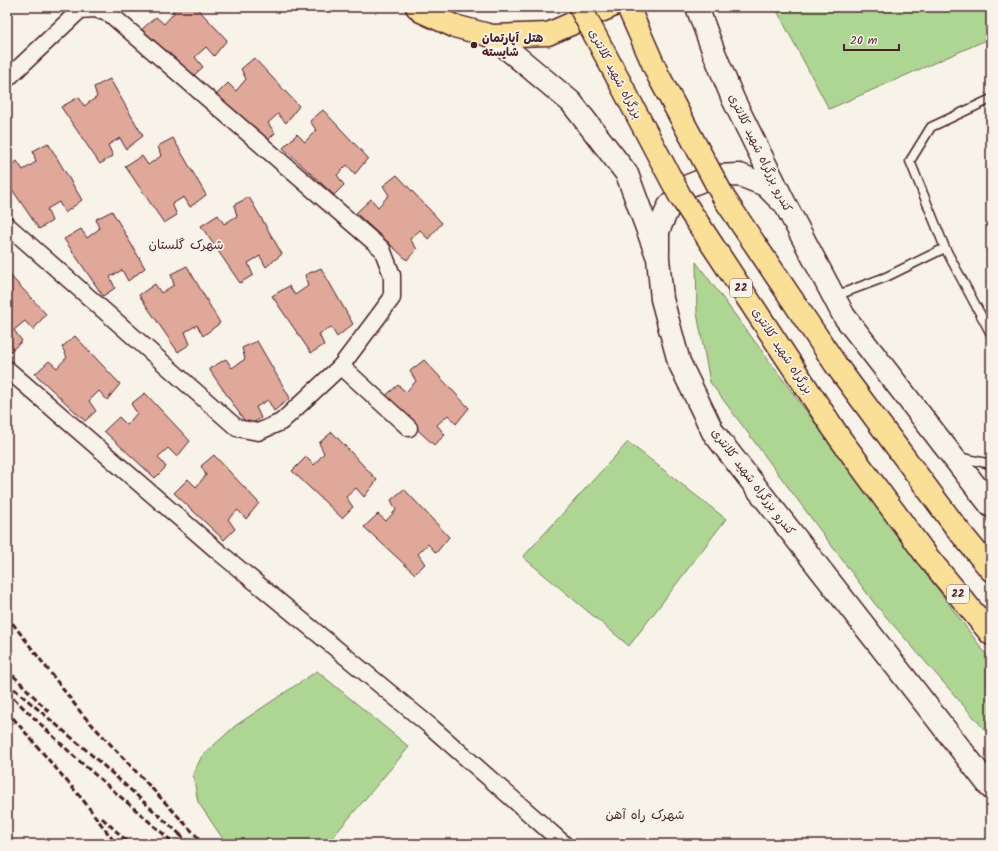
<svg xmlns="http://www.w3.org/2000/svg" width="998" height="851" font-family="Kalam,'Playpen Sans Arabic',sans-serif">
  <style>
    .green { fill: #aed693; stroke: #7c7a5f }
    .building { fill: #dfa898; stroke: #4a1f2b }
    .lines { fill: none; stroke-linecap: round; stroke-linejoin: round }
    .lane-casing { stroke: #4a1f2b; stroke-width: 11 }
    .street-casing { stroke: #4a1f2b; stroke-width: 19 }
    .secondary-casing { stroke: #4a1f2b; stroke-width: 25 }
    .highway-casing { stroke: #4a1f2b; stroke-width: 25 }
    .lane { stroke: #f7f3e8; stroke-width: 8 }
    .street { stroke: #f7f3e8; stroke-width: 16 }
    .secondary { stroke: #f7f3e8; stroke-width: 22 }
    .highway { stroke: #fadf96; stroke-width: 22 }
    .rail { stroke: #4a1f2b; stroke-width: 3; stroke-dasharray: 6 3; stroke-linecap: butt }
    .highway-bridge-casing { stroke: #4a1f2b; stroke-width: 25; stroke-linecap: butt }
    .highway-bridge { stroke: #fadf96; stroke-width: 22 }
    .poi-dot { fill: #4a1f2b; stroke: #f7f3e8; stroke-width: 1.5 }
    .labels { text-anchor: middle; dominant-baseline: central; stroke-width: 3.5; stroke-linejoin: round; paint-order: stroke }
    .shield { fill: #f7f3e8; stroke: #7e5f64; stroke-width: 1 }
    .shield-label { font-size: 11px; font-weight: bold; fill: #4a1f2b }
    .poi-label { font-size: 12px; font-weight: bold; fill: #4a1f2b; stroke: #f7f3e8; text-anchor: start }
    .street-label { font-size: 12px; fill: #4a1f2b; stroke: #f7f3e8 }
    .neighbourhood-label { font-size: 13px; fill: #4a1f2b; stroke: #f7f3e8 }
  </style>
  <rect width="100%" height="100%" fill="#f7f3e8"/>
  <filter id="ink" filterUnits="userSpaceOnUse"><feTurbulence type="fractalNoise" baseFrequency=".025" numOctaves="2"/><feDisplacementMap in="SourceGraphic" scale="8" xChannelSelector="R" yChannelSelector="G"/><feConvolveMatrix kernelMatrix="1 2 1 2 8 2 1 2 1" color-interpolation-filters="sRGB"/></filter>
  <g filter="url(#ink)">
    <g class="green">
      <path d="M775,7H991V38L829,109Z"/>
      <path d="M696,262L991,661V737L875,604L710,382L697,313Z"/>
      <path d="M628,442L726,519L629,646L523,557Z"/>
      <path d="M317,671L409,747L327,844H232L221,836L198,802L193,774L202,756L235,726Z"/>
    </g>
    <g class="building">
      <path d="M171,7H196L227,40L214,56L206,47L195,57L203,67L192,77L141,30L156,17L164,24L174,13Z"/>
      <path d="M254,58L299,106L286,123L278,114L268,123L275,133L264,144L214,97L228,83L236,91L246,79L241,69Z"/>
      <path d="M110,79L143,136L126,149L120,138L108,145L113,156L100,164L61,107L79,97L84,106L97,97L94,87Z"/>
      <path d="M323,110L368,158L355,174L347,165L337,175L344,185L334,195L283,148L297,134L305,142L316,130L310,121Z"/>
      <path d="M173,138L206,195L190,207L184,197L172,204L177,215L164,223L125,166L142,156L148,165L161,156L158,146Z"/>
      <path d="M48,143L82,200L65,213L59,202L47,209L52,221L39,229L7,182V168L17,161L23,170L36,162L33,151Z"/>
      <path d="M397,175L442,223L428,239L420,230L410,239L417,249L407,260L356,213L371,199L378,207L389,195L383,186Z"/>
      <path d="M249,197L282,254L266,267L260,256L248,263L253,275L240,283L201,226L218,215L224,224L237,216L234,205Z"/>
      <path d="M112,211L145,268L128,281L122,270L110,277L115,288L103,296L64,239L81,229L87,238L99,229L96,219Z"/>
      <path d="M187,266L220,323L203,336L197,325L185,332L190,344L178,352L139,295L155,284L161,293L174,285L171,274Z"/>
      <path d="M321,268L353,324L337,337L331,327L319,334L324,345L311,353L272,296L289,286L295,295L308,286L305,275Z"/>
      <path d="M7,272L46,314L33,330L25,321L14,330L22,341L11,351L7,347Z"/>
      <path d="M75,336L120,384L107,400L99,391L89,401L96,411L85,421L35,374L49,361L57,368L67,357L62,347Z"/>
      <path d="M257,341L290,398L274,411L268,400L256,407L261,418L248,426L209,369L226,359L232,368L245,359L242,348Z"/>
      <path d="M424,360L469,408L456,424L448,415L437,425L445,435L434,445L383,398L398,385L406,392L416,381L410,371Z"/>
      <path d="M145,393L190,441L177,457L168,448L158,457L166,467L155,478L104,431L119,417L127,425L137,413L131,404Z"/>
      <path d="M332,432L377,480L364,497L356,488L346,497L353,507L342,518L292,471L306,457L314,465L324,453L319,443Z"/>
      <path d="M214,455L259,503L246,519L238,510L228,519L235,529L224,540L174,493L188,479L196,487L206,475L201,466Z"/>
      <path d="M404,489L449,537L436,553L428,544L418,554L425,564L415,574L364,527L378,514L386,521L396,510L391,500Z"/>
    </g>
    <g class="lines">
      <g class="lane-casing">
        <g id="lane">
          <path d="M945,248L991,334"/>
          <path d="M835,296L886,277L945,248L910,161L931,127L991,99"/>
          <path d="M958,457L991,464"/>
        </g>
      </g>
      <g class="street-casing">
        <g id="street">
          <path d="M7,79L80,10L95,9L110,14L382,249L392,275V298L341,366L281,422L258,432L237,428L7,225"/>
          <path d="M341,366L409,428"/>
          <path d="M7,369L220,553L430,726L564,844"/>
        </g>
      </g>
      <g class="secondary-casing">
        <g id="secondary">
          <path d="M697,7L713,50L733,99L785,204L844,316L991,506"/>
          <path d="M492,36L571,102L627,174L658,258L662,299L679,362L713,432L991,788"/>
          <path d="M658,253V231L669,206L688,186L713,176L740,175L765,185L779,199"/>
        </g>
      </g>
      <g class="highway-casing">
        <g id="highway">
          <path d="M417,7L421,11L454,26L492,36L548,34L610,7"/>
          <path d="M955,526L991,570"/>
          <path d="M926,555L991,634"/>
        </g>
      </g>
      <use href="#lane" class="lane"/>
      <use href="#street" class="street"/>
      <use href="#secondary" class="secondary"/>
      <use href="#highway" class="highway"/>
      <g class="rail">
        <path d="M7,616L82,714L204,844"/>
        <path d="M7,669L50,713"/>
        <path d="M7,683L85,749L183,837"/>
        <path d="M7,692L77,759L175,844"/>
        <path d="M7,711L83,800L116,844"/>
        <path d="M102,818L130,844"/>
        <path d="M179,834L191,844"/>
      </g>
      <g class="highway-bridge-casing">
        <g id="highway-bridge">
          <path d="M580,7L680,196L839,437L926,555"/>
          <path d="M628,7L658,75L724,198L836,365L955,526"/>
        </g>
      </g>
      <use href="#highway-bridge" class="highway-bridge"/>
    </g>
  </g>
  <circle class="poi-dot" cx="474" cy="45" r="4"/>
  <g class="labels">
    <g class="shield">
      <rect x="730" y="279" width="22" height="18" rx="3"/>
      <rect x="947" y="585" width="22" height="18" rx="3"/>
    </g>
    <g class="shield-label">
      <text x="741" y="288">22</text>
      <text x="958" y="594">22</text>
    </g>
    <g class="poi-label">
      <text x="482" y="38">هتل آپارتمان<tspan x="482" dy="14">شایسته</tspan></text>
    </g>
    <g class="street-label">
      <text transform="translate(615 74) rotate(62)">بزرگراه شهید کلانتری</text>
      <text transform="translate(760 153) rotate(64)">کندرو بزرگراه شهید کلانتری</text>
      <text transform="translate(782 351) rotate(57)">بزرگراه شهید کلانتری</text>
      <text transform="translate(753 482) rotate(53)">کندرو بزرگراه شهید کلانتری</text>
    </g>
    <g class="neighbourhood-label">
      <text x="186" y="245">شهرک گلستان</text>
      <text x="645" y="815">شهرک راه آهن</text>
    </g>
  </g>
  <rect width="998" height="851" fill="none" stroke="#f7f3e8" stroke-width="24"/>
  <rect x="12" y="12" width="974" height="827" fill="none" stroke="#4a1f2b" stroke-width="1.5" filter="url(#ink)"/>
  <path d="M844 44v6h55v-6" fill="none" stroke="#4a1f2b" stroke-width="2"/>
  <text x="850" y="44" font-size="12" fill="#4a1f2b" stroke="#f7f3e8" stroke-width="3" paint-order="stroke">20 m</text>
</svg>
